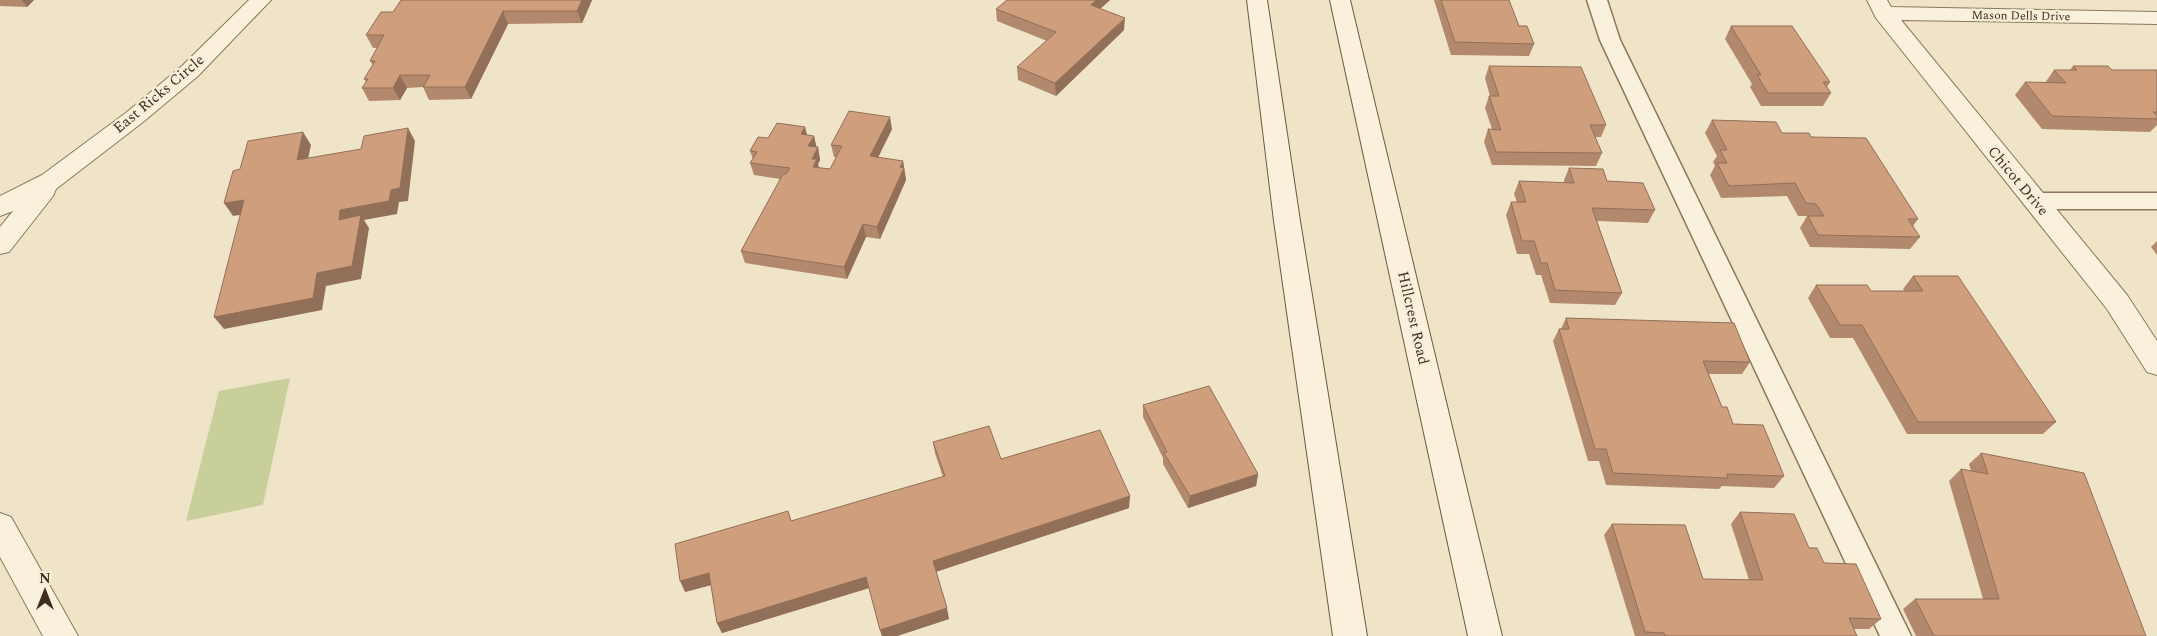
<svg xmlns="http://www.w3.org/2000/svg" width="2157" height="636" font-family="Spectral,serif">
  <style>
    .green { fill: #c9cf9b }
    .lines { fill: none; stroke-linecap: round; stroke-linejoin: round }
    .service-casing { stroke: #8d765c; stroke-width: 3 }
    .minor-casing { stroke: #8d765c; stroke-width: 2 }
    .tertiary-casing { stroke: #8d765c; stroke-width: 2 }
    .secondary-casing { stroke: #6f573f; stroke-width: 2 }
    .service { fill: #faf1dc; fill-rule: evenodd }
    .minor { fill: #faf1dc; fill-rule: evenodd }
    .tertiary { fill: #faf1dc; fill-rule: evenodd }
    .secondary { fill: #faf1dc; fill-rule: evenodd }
    .wall { fill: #b2896c }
    .shaded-wall { fill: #916f58 }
    .building { fill: #cf9f7d; stroke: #916f58 }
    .labels { text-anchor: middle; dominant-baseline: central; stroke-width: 4.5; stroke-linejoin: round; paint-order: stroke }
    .far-street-label { font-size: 12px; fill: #3d2e20; stroke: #f7eed8 }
    .street-label { font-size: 15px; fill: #3d2e20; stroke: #f7eed8 }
  </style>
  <rect width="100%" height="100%" fill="#f0e4c8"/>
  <path class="green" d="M290,378L263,505L186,521L219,391Z"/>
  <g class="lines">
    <g class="service-casing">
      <g id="service">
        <path d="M1587,0H1607L1620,40L1911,636H1880L1600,40Z"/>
        <path d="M2036,193H2157V209H2036L2028,207L2025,201L2028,195Z"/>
      </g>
    </g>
    <g class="minor-casing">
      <g id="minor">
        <path d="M249,0H271L198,76L143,122L56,189L53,196L9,252L0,254V227L13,211L0,216V196L42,175L127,112L182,66Z"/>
        <path d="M1867,0H1887L1891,7L2157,12V24L1901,20L2127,295L2157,341V375L2147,372L2107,309L1876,18Z"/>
      </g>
    </g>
    <g class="tertiary-casing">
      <path id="tertiary" d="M0,513L11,517L78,636H43L0,557Z"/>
    </g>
    <g class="secondary-casing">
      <g id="secondary">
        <path d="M1247,0H1267L1300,221L1367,636H1333L1274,221Z"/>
        <path d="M1330,0H1350L1502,636H1468Z"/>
      </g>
    </g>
    <use href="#service" class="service"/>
    <use href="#minor" class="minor"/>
    <use href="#tertiary" class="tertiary"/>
    <use href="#secondary" class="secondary"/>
  </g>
  <g class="wall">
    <path d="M0,0H34L27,7L0,6Z"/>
    <path d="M592,0L582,23L508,24L471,99L429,100L423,87L407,88L400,100L369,101L362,88L366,82L364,79L373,65L370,61L377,48H373L366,35L393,12Z"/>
    <path d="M1007,0H1110L1100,9L1124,30L1056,96L1018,80L1017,67L1047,41L997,21L996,9Z"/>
    <path d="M1434,0H1509L1519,26L1534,44L1529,56L1451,55Z"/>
    <path d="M1731,26L1830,82L1827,87L1831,93L1823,106H1761L1750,87L1752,84L1725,39Z"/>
    <path d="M1489,66L1606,125L1601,137H1595L1602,153L1596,166L1492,165L1484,142L1488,129H1492L1485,108L1489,96H1490L1485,78Z"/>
    <path d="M2073,66L2112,70H2157V125L2150,132L2042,129L2015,95L2025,82L2045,83L2054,70H2070Z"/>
    <path d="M1712,120L1782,133L1811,137L1918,219L1913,226L1920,237L1910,249L1810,247L1800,228L1807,216H1798L1787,196L1721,198L1710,175L1715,166L1713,162L1717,156L1705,133Z"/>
    <path d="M805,127L807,135L814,136L816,147H818L820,160L818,164L819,168L830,169L836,157H834L831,145L892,129L878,158L903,161L906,180L880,239L866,237L847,279L745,263L741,251L780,179L754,175L750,163L753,159L750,151L768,138Z"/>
    <path d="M1569,168L1607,181L1655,210L1648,223L1597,221L1622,293L1615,305L1550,303L1541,275H1536L1529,254H1517L1506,215L1511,202H1517L1514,194L1519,181L1564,183V180Z"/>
    <path d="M2157,241V255L2151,247Z"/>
    <path d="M1913,276L2056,422L2043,434H1907L1853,338H1830L1808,298L1816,285L1871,291H1905L1903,289Z"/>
    <path d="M1566,318L1750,362L1742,374H1709L1722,407L1733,424L1784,476L1774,488L1722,486L1719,489L1606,485L1599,461H1588L1553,341L1559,329H1561Z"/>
    <path d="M1143,405L1258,474L1256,486L1188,508L1163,464V458L1143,417Z"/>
    <path d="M933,442L1001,459L1129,508L936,572L949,619L897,636H882L869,588L722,633L717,623L711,585L685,592L943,477L935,453Z"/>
    <path d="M1981,453L2146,636H1916L1903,609L1915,599H1983L1949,481L1961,469L1971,471L1969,464Z"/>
    <path d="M1740,512L1809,548L1881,619L1869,629H1854L1857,636H1635L1604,535L1612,524L1703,579L1749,580L1731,524Z"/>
  </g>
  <g class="shaded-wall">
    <path d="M22,0H34L27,7Z"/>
    <path d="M582,0H592L582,23L577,11Z"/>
    <path d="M1096,0H1110L1091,17V5Z"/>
    <path d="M503,11L508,24L471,99L465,87Z"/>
    <path d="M1125,18L1124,30L1056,96L1055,83Z"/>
    <path d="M400,75L407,88L400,100L393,88Z"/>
    <path d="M890,117L892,129L872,169L870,156Z"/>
    <path d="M805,127L808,140L801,134Z"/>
    <path d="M408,128L415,141L408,201L399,202L397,214L364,220L369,228L361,279L326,286L322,310L224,329L214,317L317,273L339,220L340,210L391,190Z"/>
    <path d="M303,132L311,145L305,173L297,160Z"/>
    <path d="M814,136L817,149L808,146Z"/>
    <path d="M818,147L820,160L818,164L820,172L816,179L812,159Z"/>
    <path d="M903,161L906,180L880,239L877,227Z"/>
    <path d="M244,200L253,213L233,216L224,203Z"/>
    <path d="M863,224L866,237L847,279L844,267Z"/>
    <path d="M1258,474L1256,486L1188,508L1190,496Z"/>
    <path d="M1130,496L1129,508L935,572L933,561Z"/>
    <path d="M709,573L715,584L685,592L680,581Z"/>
    <path d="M866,577L869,588L722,633L717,623Z"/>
    <path d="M947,608L949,619L897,636H882L880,630Z"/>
  </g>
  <g class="building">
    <path d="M401,0H582L577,11H503L465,87H423L430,75H400L393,88H362L368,79H364L375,61H370L384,35H366L381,12H393Z"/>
    <path d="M1007,0H1096L1091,5L1125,18L1055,83L1017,67L1056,32L996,9Z"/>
    <path d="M1441,0H1509L1519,26H1527L1534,44L1455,42Z"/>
    <path d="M1731,26H1792L1830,82H1823L1831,93H1768L1757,75H1761Z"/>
    <path d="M1489,66L1581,67L1606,125H1590L1602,153L1496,152L1488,129L1501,130L1489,96H1499Z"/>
    <path d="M2073,66H2108L2112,70H2157V112H2153L2157,115V119L2052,116L2025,82L2066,83L2054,70H2077Z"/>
    <path d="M849,111L890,117L870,156L903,161L900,167L904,168L877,227L863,224L844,267L741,251L783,174H786L790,168L750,163L757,152L750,151L758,137L768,138L777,123L805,127L801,134L814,136L808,146L818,147L812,159H817L813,167L830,169L842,146L831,145Z"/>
    <path d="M1712,120L1776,122L1782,133H1809L1811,137L1866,138L1918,219H1908L1920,237L1818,235L1808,216H1824L1816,204L1806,203L1795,183L1729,186L1717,163H1727L1720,150H1727Z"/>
    <path d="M408,128L400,188L391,190L389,201L340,210L339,220L361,215L352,266L317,273L313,298L214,317L244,200L224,203L233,171L240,169L248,141L303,132L297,160L361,149L364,136Z"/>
    <path d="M1569,168L1603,169L1607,181L1643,183L1655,210L1592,208L1622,293L1555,290L1547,263H1541L1534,241H1522L1511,202H1526L1519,181L1574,183Z"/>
    <path d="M1913,276H1958L2056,422H1918L1862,325H1840L1816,285H1867L1871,291H1923Z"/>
    <path d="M1566,318L1734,323L1750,362L1703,361L1722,407H1727L1733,424L1763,425L1784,476L1727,474L1728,478L1613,473L1606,449H1595L1559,329H1569Z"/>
    <path d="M1209,386L1258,474L1190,496L1164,453L1167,452L1143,405Z"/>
    <path d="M989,426L1001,459L1100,430L1130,496L933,561L947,608L880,630L866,577L717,623L709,573L680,581L675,544L788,511L791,521L945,476L933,442Z"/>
    <path d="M1981,453L2084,473L2146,636H1934L1915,599H1999L1961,469L1988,474Z"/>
    <path d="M1740,512L1794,514L1809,548H1817L1824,563L1856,564L1881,619L1849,618L1857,636H1665L1664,633L1645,632L1612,524L1685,525L1703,579L1763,580Z"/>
  </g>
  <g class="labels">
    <g class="far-street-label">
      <text transform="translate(2021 16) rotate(1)">Mason Dells Drive</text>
    </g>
    <g class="street-label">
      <text transform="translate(159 94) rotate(-40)">East Ricks Circle</text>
      <text transform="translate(2018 181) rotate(50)">Chicot Drive</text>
      <text transform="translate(1413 318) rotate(77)">Hillcrest Road</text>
    </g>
  </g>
  <g transform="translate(45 591)" stroke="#f7eed8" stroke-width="4" paint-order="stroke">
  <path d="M0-4L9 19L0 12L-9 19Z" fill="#3d2e20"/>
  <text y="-8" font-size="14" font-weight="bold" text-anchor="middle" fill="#3d2e20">N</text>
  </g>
</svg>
